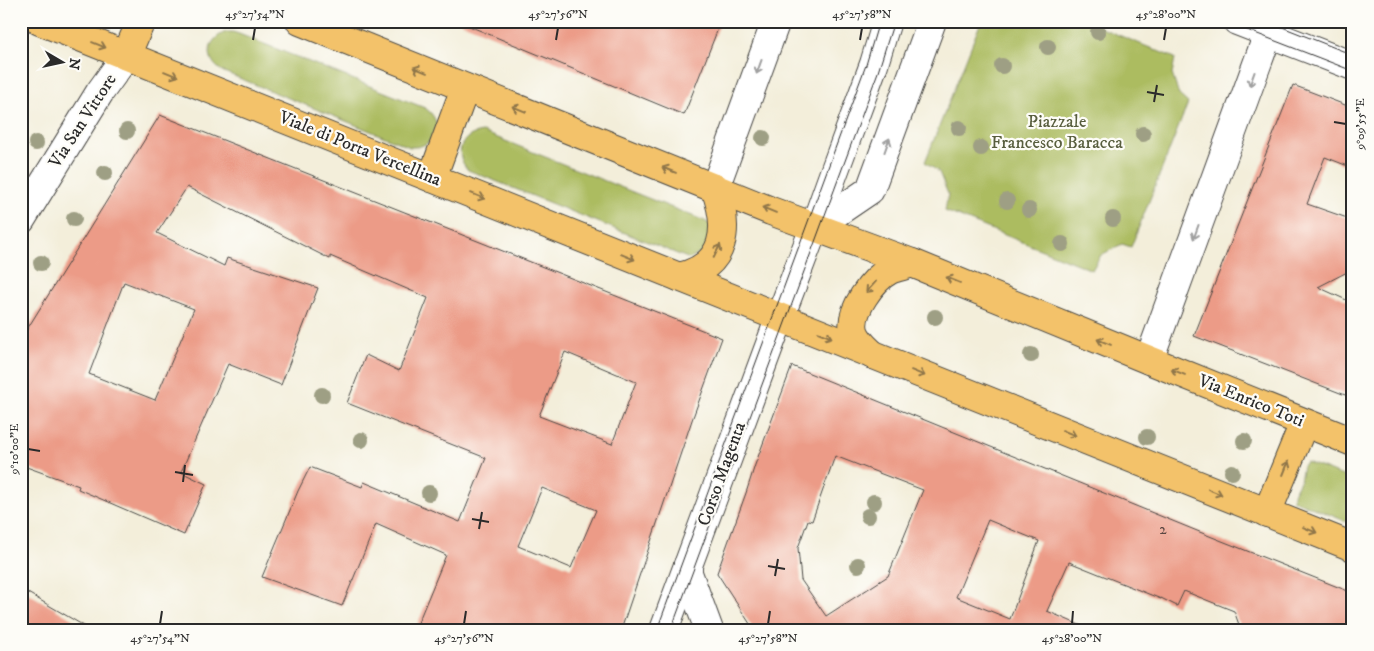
<svg xmlns="http://www.w3.org/2000/svg" width="1374" height="651" font-family="'IM FELL DW Pica',serif">
  <style>
    .green { fill: #acbc60; stroke: #6c7446 }
    .building { fill: #ec9b87; fill-rule: evenodd }
    .lines { fill: none; stroke-linecap: round; stroke-linejoin: round }
    .minor-casing { stroke: #494845; stroke-width: 30 }
    .major-casing { stroke: #494845; stroke-width: 30 }
    .minor { stroke: #fff; stroke-width: 28 }
    .major { stroke: #f3c26a; stroke-width: 28 }
    .tram { stroke: #2b2b2b; stroke-width: 1 }
    .tree { fill: #9e9f84 }
    .oneway { stroke: #8f764a }
    .oneway2 { stroke: #a0a0a0 }
    .ticks { fill: none; stroke: #2b2b2b; stroke-width: 2 }
    .labels { text-anchor: middle; dominant-baseline: central; stroke-width: 4.5; stroke-linejoin: round; paint-order: stroke }
    .number-label { font-size: 15px; fill: #5b4742 }
    .street-label { font-size: 18px; fill: #2b2b2b; stroke: #fdfcf7 }
    .park-label { font-size: 18px; fill: #585e3e; stroke: #fdfcf7 }
    .neatline { fill: none; stroke: #2b2b2b; stroke-width: 2 }
    .ticks-label { font-size: 12px; text-anchor: middle; fill: #2b2b2b }
  </style>
  <rect width="100%" height="100%" fill="#fdfcf7"/>
  <filter id="ink" filterUnits="userSpaceOnUse"><feTurbulence type="fractalNoise" baseFrequency=".02" numOctaves="2"/><feDisplacementMap in="SourceGraphic" scale="10" xChannelSelector="R" yChannelSelector="G"/><feConvolveMatrix kernelMatrix="1 2 1 2 8 2 1 2 1" color-interpolation-filters="sRGB"/></filter>
  <filter id="wash" filterUnits="userSpaceOnUse"><feTurbulence type="fractalNoise" baseFrequency=".0096" numOctaves="4" result="noise"/><feDisplacementMap in="SourceGraphic" scale="20" xChannelSelector="R" yChannelSelector="G"/><feGaussianBlur stdDeviation="1.12" result="paint"/><feColorMatrix in="noise" values="0 0 0 0 0 0 0 0 0 0 0 0 0 0 0 0 0 1.4 0 .05"/><feComposite in="paint" operator="in"/></filter>
  <g filter="url(#wash)">
    <rect width="100%" height="100%" fill="#f3eeda"/>
    <g class="green">
      <path d="M986,21H1084L1175,58L1172,74L1179,95L1188,103L1131,247L1122,244L1101,255L1092,270L945,211L948,194L939,172L925,162L980,24L982,25Z"/>
      <path d="M226,32H233L239,34L425,108C447,123 435,149 410,147L224,72C205,62 205,40 226,32Z"/>
      <path d="M483,132L705,221L711,225L716,244L690,259L468,170C453,153 461,134 483,132Z"/>
      <path d="M1307,462L1353,480V524L1293,500V494L1300,481L1303,465Z"/>
    </g>
    <g id="blocks">
      <g class="building">
        <path d="M457,21H721L684,115Z"/>
        <path d="M1293,85L1353,108V168L1325,157L1307,204L1353,220V269L1318,287L1353,303V398L1194,336Z"/>
        <path d="M160,115L722,338L692,420L621,630H415L446,555L376,524L342,606L262,577L298,491L310,467L362,487L364,482L460,522L486,458L347,403L366,355L399,371L428,298L330,256V259L187,187L157,233L224,266L227,258L318,288L281,385L228,364L181,472L206,484L184,535L78,489L79,486L21,465V339ZM124,282L194,309L155,400L89,374ZM565,352L636,382L612,444L539,416ZM542,488L596,510L571,568L518,546Z"/>
        <path d="M792,366L1207,535L1353,593V630H1241L1234,611L1184,591L1177,606L1161,598V599L1069,562L1047,611L1091,630H754L717,573L746,493L755,465ZM835,456L923,490L888,576L826,616L801,580L798,548L808,520L812,521ZM988,520L1039,541L1010,619L956,597Z"/>
        <path d="M21,589L91,630H21Z"/>
      </g>
    </g>
  </g>
  <g filter="url(#ink)">
    <use href="#blocks" fill-opacity="0" stroke="#494845" stroke-width="1"/>
    <g class="lines">
      <g class="minor-casing">
        <g id="minor">
          <path d="M1237,21L1353,66"/>
          <path d="M715,188L776,21"/>
          <path d="M21,220L100,92L126,56"/>
          <path d="M814,228L870,190L932,21"/>
          <path d="M1149,360L1268,34"/>
          <path d="M688,565V573L709,630"/>
          <path d="M664,630L780,317L814,228L833,175L874,64L887,21"/>
        </g>
      </g>
      <g class="major-casing">
        <g id="major">
          <path d="M40,21L1353,547"/>
          <path d="M300,21L771,211L912,263L1149,360L1353,442"/>
          <path d="M126,56L141,21"/>
          <path d="M432,178L465,88"/>
          <path d="M679,277C727,266 730,228 715,188"/>
          <path d="M873,355C866,348 857,341 854,331C849,311 873,279 890,270C896,267 905,266 912,263"/>
          <path d="M1267,513L1304,423"/>
        </g>
      </g>
      <use href="#minor" class="minor"/>
      <use href="#major" class="major"/>
      <g class="tram">
        <path d="M1224,21L1353,71"/>
        <path d="M1267,21L1353,55"/>
        <path d="M657,630L866,65L879,21"/>
        <path d="M671,630L878,72L894,21"/>
      </g>
    </g>
    <g class="tree">
      <circle cx="1098" cy="32" r="8"/>
      <circle cx="1048" cy="47" r="8"/>
      <circle cx="1002" cy="66" r="8"/>
      <circle cx="959" cy="128" r="8"/>
      <circle cx="127" cy="131" r="8"/>
      <circle cx="1143" cy="134" r="8"/>
      <circle cx="763" cy="138" r="8"/>
      <circle cx="36" cy="143" r="8"/>
      <circle cx="981" cy="148" r="8"/>
      <circle cx="105" cy="173" r="8"/>
      <circle cx="1007" cy="201" r="8"/>
      <circle cx="1029" cy="210" r="8"/>
      <circle cx="74" cy="219" r="8"/>
      <circle cx="1113" cy="219" r="8"/>
      <circle cx="1062" cy="244" r="8"/>
      <circle cx="41" cy="263" r="8"/>
      <circle cx="935" cy="317" r="8"/>
      <circle cx="1031" cy="355" r="8"/>
      <circle cx="322" cy="395" r="8"/>
      <circle cx="1147" cy="437" r="8"/>
      <circle cx="361" cy="440" r="8"/>
      <circle cx="1244" cy="441" r="8"/>
      <circle cx="1232" cy="472" r="8"/>
      <circle cx="429" cy="493" r="8"/>
      <circle cx="874" cy="502" r="8"/>
      <circle cx="868" cy="516" r="8"/>
      <circle cx="858" cy="565" r="8"/>
    </g>
    <defs><path id="oneway-shaft" d="M-6 0H5M1.5-3L5.5 0L1.5 3" fill="none" stroke-width="1.6" stroke-linecap="round" stroke-linejoin="round" transform="scale(1.25)"/></defs>
    <g class="oneway">
      <use href="#oneway-shaft" transform="translate(99 45) rotate(22)"/>
      <use href="#oneway-shaft" transform="translate(420 70) rotate(-158)"/>
      <use href="#oneway-shaft" transform="translate(171 74) rotate(22)"/>
      <use href="#oneway-shaft" transform="translate(519 109) rotate(-158)"/>
      <use href="#oneway-shaft" transform="translate(669 170) rotate(-158)"/>
      <use href="#oneway-shaft" transform="translate(478 196) rotate(22)"/>
      <use href="#oneway-shaft" transform="translate(769 210) rotate(-158)"/>
      <use href="#oneway-shaft" transform="translate(717 251) rotate(-64)"/>
      <use href="#oneway-shaft" transform="translate(628 257) rotate(22)"/>
      <use href="#oneway-shaft" transform="translate(953 280) rotate(-158)"/>
      <use href="#oneway-shaft" transform="translate(871 287) rotate(132)"/>
      <use href="#oneway-shaft" transform="translate(825 335) rotate(22)"/>
      <use href="#oneway-shaft" transform="translate(1104 342) rotate(-158)"/>
      <use href="#oneway-shaft" transform="translate(1178 372) rotate(-158)"/>
      <use href="#oneway-shaft" transform="translate(918 373) rotate(22)"/>
      <use href="#oneway-shaft" transform="translate(1069 433) rotate(22)"/>
      <use href="#oneway-shaft" transform="translate(1286 468) rotate(-68)"/>
      <use href="#oneway-shaft" transform="translate(1215 492) rotate(22)"/>
      <use href="#oneway-shaft" transform="translate(1310 530) rotate(22)"/>
    </g>
    <g class="oneway2">
      <use href="#oneway-shaft" transform="translate(759 67) rotate(110)"/>
      <use href="#oneway-shaft" transform="translate(1252 79) rotate(110)"/>
      <use href="#oneway-shaft" transform="translate(887 145) rotate(-70)"/>
      <use href="#oneway-shaft" transform="translate(1196 232) rotate(110)"/>
    </g>
  </g>
  <path class="ticks" d="M253,40L255,28M556,40L558,28M860,40L862,28M1164,40L1166,28M1147,92L1164,95M1154,102L1157,85M1334,122L1346,124M28,449L40,451M175,472L193,475M183,482L185,465M472,519L489,522M479,529L482,512M768,566L785,569M775,576L778,559M160,624L162,611M464,624L466,611M768,624L770,611M1072,624L1073,611"/>
  <g class="labels">
    <g class="number-label">
      <text x="1163" y="529">2</text>
    </g>
    <g class="street-label">
      <text transform="translate(83 121) rotate(-57)">Via San Vittore</text>
      <text transform="translate(360 149) rotate(22)">Viale di Porta Vercellina</text>
      <text transform="translate(1251 401) rotate(22)">Via Enrico Toti</text>
      <text transform="translate(722 474) rotate(-70)">Corso Magenta</text>
    </g>
    <g class="park-label">
      <text x="1057" y="122">Piazzale<tspan x="1057" dy="21">Francesco Baracca</tspan></text>
    </g>
  </g>
  <rect width="1374" height="651" fill="none" stroke="#fdfcf7" stroke-width="55"/>
  <g transform="translate(62 62) rotate(99)" stroke="#fdfcf7" stroke-width="4" paint-order="stroke">
  <path d="M0-4L9 19L0 12L-9 19Z" fill="#2b2b2b"/>
  <text y="-8" font-size="14" font-weight="bold" text-anchor="middle" fill="#2b2b2b">N</text>
  </g>
  <rect x="28" y="28" width="1318" height="596" class="neatline"/>
  <g class="ticks-label">
    <text x="255" y="18">45°27'54"N</text>
    <text x="558" y="18">45°27'56"N</text>
    <text x="862" y="18">45°27'58"N</text>
    <text x="1166" y="18">45°28'00"N</text>
    <text transform="translate(1360 124) rotate(-90)" y="4">9°09'55"E</text>
    <text transform="translate(14 449) rotate(-90)" y="4">9°10'00"E</text>
    <text x="160" y="642">45°27'54"N</text>
    <text x="464" y="642">45°27'56"N</text>
    <text x="768" y="642">45°27'58"N</text>
    <text x="1072" y="642">45°28'00"N</text>
  </g>
</svg>
